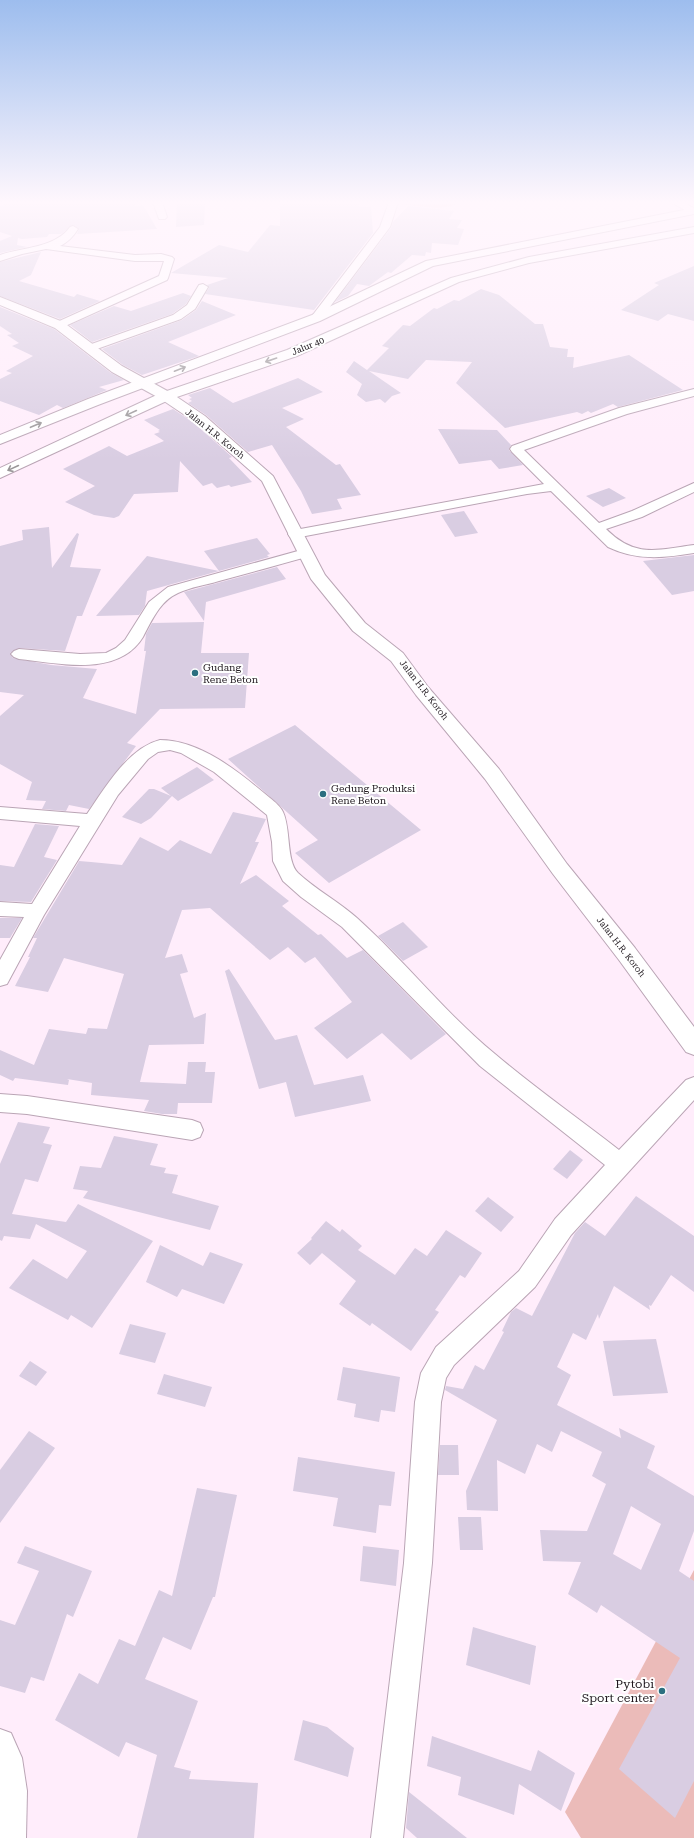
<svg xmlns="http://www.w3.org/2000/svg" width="694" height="1838" font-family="'Roboto Serif',serif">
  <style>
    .green { fill: #ebbbb9 }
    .building { fill: #d9cde2; fill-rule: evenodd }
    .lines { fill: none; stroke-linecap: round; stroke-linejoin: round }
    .street-casing { stroke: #baa5b5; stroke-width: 2 }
    .secondary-casing { stroke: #baa5b5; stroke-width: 2 }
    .highway-casing { stroke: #baa5b5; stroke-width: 2 }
    .street { fill: #fff; fill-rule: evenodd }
    .secondary { fill: #fff; fill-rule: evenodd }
    .highway { fill: #fff; fill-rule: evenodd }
    .oneway { stroke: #9a9799 }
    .poi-dot { fill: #2b6f80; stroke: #fff; stroke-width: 1.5 }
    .labels { text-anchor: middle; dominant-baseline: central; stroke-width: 4; stroke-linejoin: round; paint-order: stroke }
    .far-street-label { font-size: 9px; fill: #1e171d; stroke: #fff }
    .poi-label { font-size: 10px; fill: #1e171d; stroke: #fff; text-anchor: start }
    .near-poi-label { font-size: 12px; fill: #1e171d; stroke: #fff; text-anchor: end }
  </style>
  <rect width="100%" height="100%" fill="#ffedfb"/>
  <g class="green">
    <path d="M402,202H460C445,212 419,206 402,204Z"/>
    <path d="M694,1570V1838H581L565,1812Z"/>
  </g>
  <g class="building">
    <path d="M13,202H134L136,206L143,205L157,229L77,234L79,229L73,225L61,234H49L47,237L22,239L18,238L17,245L27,247L0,253V241L12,236L0,232V206Z"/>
    <path d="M177,202H205L204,225L176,227Z"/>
    <path d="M280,202H360L359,207H371L373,233L314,310L205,294L209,288L207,285L228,278L171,273L219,245L248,252L270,225L280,226Z"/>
    <path d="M408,206L454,211L449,219L462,220L457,228L464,229L458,245L432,243L431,253L426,252L425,256L412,255L391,273L388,272L369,286L357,284L348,296L335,302L391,228L393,222Z"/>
    <path d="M41,252L31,275L19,281L74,297L77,294L100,301L60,319L0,296V262Z"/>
    <path d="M694,266V321L668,314L658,321L621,310L659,285L654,283Z"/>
    <path d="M481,289L499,295L535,324H543L550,347L568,349L567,357H574L573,368L629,355L683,390L618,407L613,404L591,413L588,411L582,414L577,412L505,428L456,383L472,362L426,360L408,379L369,371L401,393L392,396L385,403L380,399L366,402L357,395L362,384L346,372L354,361L367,370L389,348L382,346L403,325L410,326L434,308L437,309L454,300L459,301Z"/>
    <path d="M183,293L191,296L186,304L172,314L92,342L70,325L114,306L131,311Z"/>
    <path d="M202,301L236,315L168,342L199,356L142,375L123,365L102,349L182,320L196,310Z"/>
    <path d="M0,307L54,329L111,373L124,380L99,387L107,390L63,408L57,405L39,415L0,401V379L12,373L6,371L33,356L12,346L19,343L7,335L12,334L0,326Z"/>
    <path d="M298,378L323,392L282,408L304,419L286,427L336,465L340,464L361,495L337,499L342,509L312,514L301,491L272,445L248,452L206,415L188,403L192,401L189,399L192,398L188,395L210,388L233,403Z"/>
    <path d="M173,409L194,423L232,457L229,458L252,482L231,487L229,485L217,488L212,483L203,486L180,461L178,492L134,494L119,516L114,518L94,515L65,502L95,486L63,469L109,446L127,456L164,441L154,434L160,432L158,431L160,430L144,420Z"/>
    <path d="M438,429L497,430L511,445L509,450L523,465L499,469L491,460L459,464Z"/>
    <path d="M609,488L626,498L603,507L586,496Z"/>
    <path d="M464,511L478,533L455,537L441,515Z"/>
    <path d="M49,527L52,568L77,533L79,534L70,567L101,569L82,616H77L65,651L19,648L10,653L13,658L51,665L97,669L83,698L136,714L146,651H144L146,634L152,623L204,622L201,653H249L245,708L160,709L127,743L136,746L89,809L69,805L66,811L42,809L46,801L26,800L32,782L0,764V716L24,695L0,692V546L23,540L22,530Z"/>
    <path d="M257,538L270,554L267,555L269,557L219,571L204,551Z"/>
    <path d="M694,555V591L672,595L643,561Z"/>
    <path d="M147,556L219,571L147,591L145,606L139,615L96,616Z"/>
    <path d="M277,567L286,579L206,602L204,621L184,592Z"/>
    <path d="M295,725L421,830L329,883L295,853L318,840L228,759Z"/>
    <path d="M197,767L214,780L178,801L172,796L151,818L141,824L122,817L149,789H154L171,796L161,788Z"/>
    <path d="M233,812L266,819L255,842H259L240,884L256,875L289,901L282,906L318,935L321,934L347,958L363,950L446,1034L411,1060L382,1033L347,1059L314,1028L352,1002L315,957L305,963L288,947L270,960L210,908L182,910L165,958L182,954L188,972L180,974L194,1018L206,1013L204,1044L149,1045L140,1082L186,1084L188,1062H206L205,1072H215L212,1103H178L177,1114H162L144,1111L149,1100L91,1095L92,1083L67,1079L69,1080L68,1085L15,1078L13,1081L0,1075V1050L34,1065L49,1029L86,1034L88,1028L107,1029L124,974L64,958L48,992L15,986L30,957H28L37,938H33L78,863L79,861L91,862L122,865L140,837L168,851L180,840L211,854Z"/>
    <path d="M35,824L59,826L44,857L57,860L31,902L0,901V865L14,867Z"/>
    <path d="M0,918H22L10,938H0Z"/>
    <path d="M403,922L428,947L403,961L378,936Z"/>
    <path d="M229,969L275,1040L297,1035L314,1085L363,1075L371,1101L295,1117L286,1082L259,1089L225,971Z"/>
    <path d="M18,1122L50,1127L43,1143L52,1145L38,1182L25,1179L12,1214L66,1222L78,1204L153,1241L92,1328L71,1315L68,1320L9,1288L33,1259L67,1279L87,1251L36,1224L30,1239L4,1236L2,1241L0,1240V1164Z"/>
    <path d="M114,1136L158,1144L150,1165L166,1168L164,1173L178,1175L172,1193L219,1206L210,1230L83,1198L88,1191L73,1189L80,1166L101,1168Z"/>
    <path d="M570,1150L583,1160L567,1179L553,1169Z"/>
    <path d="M636,1196L694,1236V1292L671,1275L651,1306L649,1305L650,1310L614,1286L599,1319L598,1314L586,1340L573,1333L557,1367L571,1375L557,1405L621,1438L619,1428L655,1446L647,1468L694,1496V1531L679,1571L694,1581V1781L675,1818L619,1769L680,1658L601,1605L597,1613L568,1594L581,1562L543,1561L540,1530L587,1531L606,1484L592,1476L602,1452L561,1431L552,1452L537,1444L525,1474L497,1460L498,1511L467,1510L466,1491L497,1420L445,1390L446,1386L463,1389L475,1365L484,1370L504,1332L502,1331L511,1312L516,1308L532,1316L575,1233L585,1222L605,1236ZM631,1506L661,1524L641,1570L613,1554Z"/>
    <path d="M488,1197L514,1217L501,1232L475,1211Z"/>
    <path d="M326,1221L340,1232L342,1229L362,1246L358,1250L395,1275L415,1248L427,1256L446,1230L482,1253L465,1278L460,1275L435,1310L439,1312L411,1351L372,1323L370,1326L339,1304L356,1281L322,1253L310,1265L297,1253L312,1239L311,1238Z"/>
    <path d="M160,1245L203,1266L210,1252L243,1264L224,1304L182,1289L177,1297L146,1282Z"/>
    <path d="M130,1324L166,1333L155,1363L119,1354Z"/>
    <path d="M656,1339L668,1393L613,1396L603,1341Z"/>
    <path d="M30,1361L47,1372L36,1386L19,1376Z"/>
    <path d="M343,1367L400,1377L395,1412L381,1410L379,1422L354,1417L356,1404L337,1400Z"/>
    <path d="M164,1374L212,1387L205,1407L157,1394Z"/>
    <path d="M29,1431L55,1448L0,1523V1470Z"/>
    <path d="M440,1445H458L459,1475H438Z"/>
    <path d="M298,1457L395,1472L391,1506L379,1505L376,1533L333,1526L338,1498L293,1491Z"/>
    <path d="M197,1488L237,1495L215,1597H213L191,1650L163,1637L145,1679L198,1701L174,1767L191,1771L189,1779L258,1783L254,1838H137L157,1755L126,1742L119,1757L55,1720L79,1673L98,1684L119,1639L135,1646L159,1590L172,1596Z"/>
    <path d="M458,1517H481L483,1550H460Z"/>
    <path d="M25,1546L92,1571L73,1617L67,1614L44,1681L31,1677L25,1693L0,1686V1620L15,1625L39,1571L17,1563Z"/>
    <path d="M363,1546L399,1550L396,1586L360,1581Z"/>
    <path d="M473,1627L536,1646L530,1685L466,1665Z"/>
    <path d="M303,1720L327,1727L354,1748L348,1777L294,1760Z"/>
    <path d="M432,1736L531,1771L538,1750L575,1773L561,1811L519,1784L514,1815L458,1795L461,1777L427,1766Z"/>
    <path d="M409,1792L467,1838H417L406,1828Z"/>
  </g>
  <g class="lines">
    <g class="street-casing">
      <g id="street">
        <path d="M153,202H162L167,217L165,219H159Z"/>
        <path d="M389,202H398L390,227L320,320H312L311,318L312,316L380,227Z"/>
        <path d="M671,202H682L694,208V213H690Z"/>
        <path d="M73,226L78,229C73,237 68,242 60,246L135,255L161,254L172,257L174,259L168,278L167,280L63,327H55L54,325L55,323L159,276L164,261H135L46,249L22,254L0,261V255C23,247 55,248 70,227Z"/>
        <path d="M203,284L208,287L195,309L181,319L94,350H86L84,348L86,346L173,315L187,305L199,285Z"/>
        <path d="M694,389V396L627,414L524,450L599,523L632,511L694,483V492L642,517L606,529C635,558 656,550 694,545V553C664,558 637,561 608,547L551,491L527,494L295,538L290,537L288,534L290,531L295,530L544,484L512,452L510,449L512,446L619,408Z"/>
        <path d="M305,549L310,550L312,553L310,556C280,564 250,573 219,581C206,585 191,587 178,593C160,601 152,620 143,637C118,678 58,663 19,659L14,657L11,654L14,651L19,649L80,654L106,653L116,648L125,640L149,602L168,587Z"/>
        <path d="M160,740C201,740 240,773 270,798C275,802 281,807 283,812C291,829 286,861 298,873C316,890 338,901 357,918C405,961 445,1013 495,1054C535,1088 578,1118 619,1150L686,1080L694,1077V1100L571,1235L535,1287L454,1365L446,1378L441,1402L432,1563L403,1838H371L404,1563L415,1402L421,1373L436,1347L519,1271L555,1219L605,1165L480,1066L342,927L301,897L283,881L273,861L272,842L267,815L214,772L181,753L170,750L158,752L148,759L118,795L44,915L7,984L0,986V960L24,917L0,916V902L32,904L80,826L0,819V807L87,814C105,788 128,748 160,740Z"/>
        <path d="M0,1094L27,1096L192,1120L200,1123L203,1130L200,1137L192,1140L27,1114L0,1112Z"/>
        <path d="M0,1729L11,1733L22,1758L27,1791L26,1838H0Z"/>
      </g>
    </g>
    <g class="secondary-casing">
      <path id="secondary" d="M0,297L63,322L122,366L171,393L205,416L273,476L325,575L365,623L403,653L428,687L499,769L567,864L635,948L694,1027V1055L686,1052L619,960L553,874L485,779L416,695L391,661L353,631L311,579L262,481L195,422L161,399L112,372L55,328L0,305Z"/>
    </g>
    <g class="highway-casing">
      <g id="highway">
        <path d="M694,208V214L433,266L320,321L98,405L0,444V435L88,399L312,315L426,261Z"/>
        <path d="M694,227V233L529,263L459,282L297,356L171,399L0,478V468L161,393L287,350L451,278L529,257Z"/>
      </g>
    </g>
    <use href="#street" class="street"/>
    <use href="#secondary" class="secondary"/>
    <use href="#highway" class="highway"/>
  </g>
  <defs><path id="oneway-shaft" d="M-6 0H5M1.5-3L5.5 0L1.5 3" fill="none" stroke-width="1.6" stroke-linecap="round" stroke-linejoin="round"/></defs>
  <g class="oneway">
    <use href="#oneway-shaft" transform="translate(271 360) rotate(161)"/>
    <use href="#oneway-shaft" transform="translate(180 369) rotate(-21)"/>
    <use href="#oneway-shaft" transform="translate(131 413) rotate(155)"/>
    <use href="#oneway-shaft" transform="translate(36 425) rotate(-23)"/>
    <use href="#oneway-shaft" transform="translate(13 468) rotate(155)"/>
  </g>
  <linearGradient id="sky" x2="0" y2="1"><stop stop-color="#9dbdee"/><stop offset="0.44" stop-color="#fff7fd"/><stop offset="1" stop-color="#fff7fd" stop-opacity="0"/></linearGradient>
  <rect width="694" height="460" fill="url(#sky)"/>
  <g class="poi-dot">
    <circle cx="195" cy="673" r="4"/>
    <circle cx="323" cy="794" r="4"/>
    <circle cx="662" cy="1691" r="4"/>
  </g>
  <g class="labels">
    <g class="far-street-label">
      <text transform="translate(308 346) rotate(-22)">Jalur 40</text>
      <text transform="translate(215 434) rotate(39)">Jalan H.R. Koroh</text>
      <text transform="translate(424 690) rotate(52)">Jalan H.R. Koroh</text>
      <text transform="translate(621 947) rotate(52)">Jalan H.R. Koroh</text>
    </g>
    <g class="poi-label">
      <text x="203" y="667">Gudang<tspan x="203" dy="12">Rene Beton</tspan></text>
      <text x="331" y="788">Gedung Produksi<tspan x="331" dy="12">Rene Beton</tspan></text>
    </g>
    <g class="near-poi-label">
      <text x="654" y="1684">Pytobi<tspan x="654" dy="14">Sport center</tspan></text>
    </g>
  </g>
</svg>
